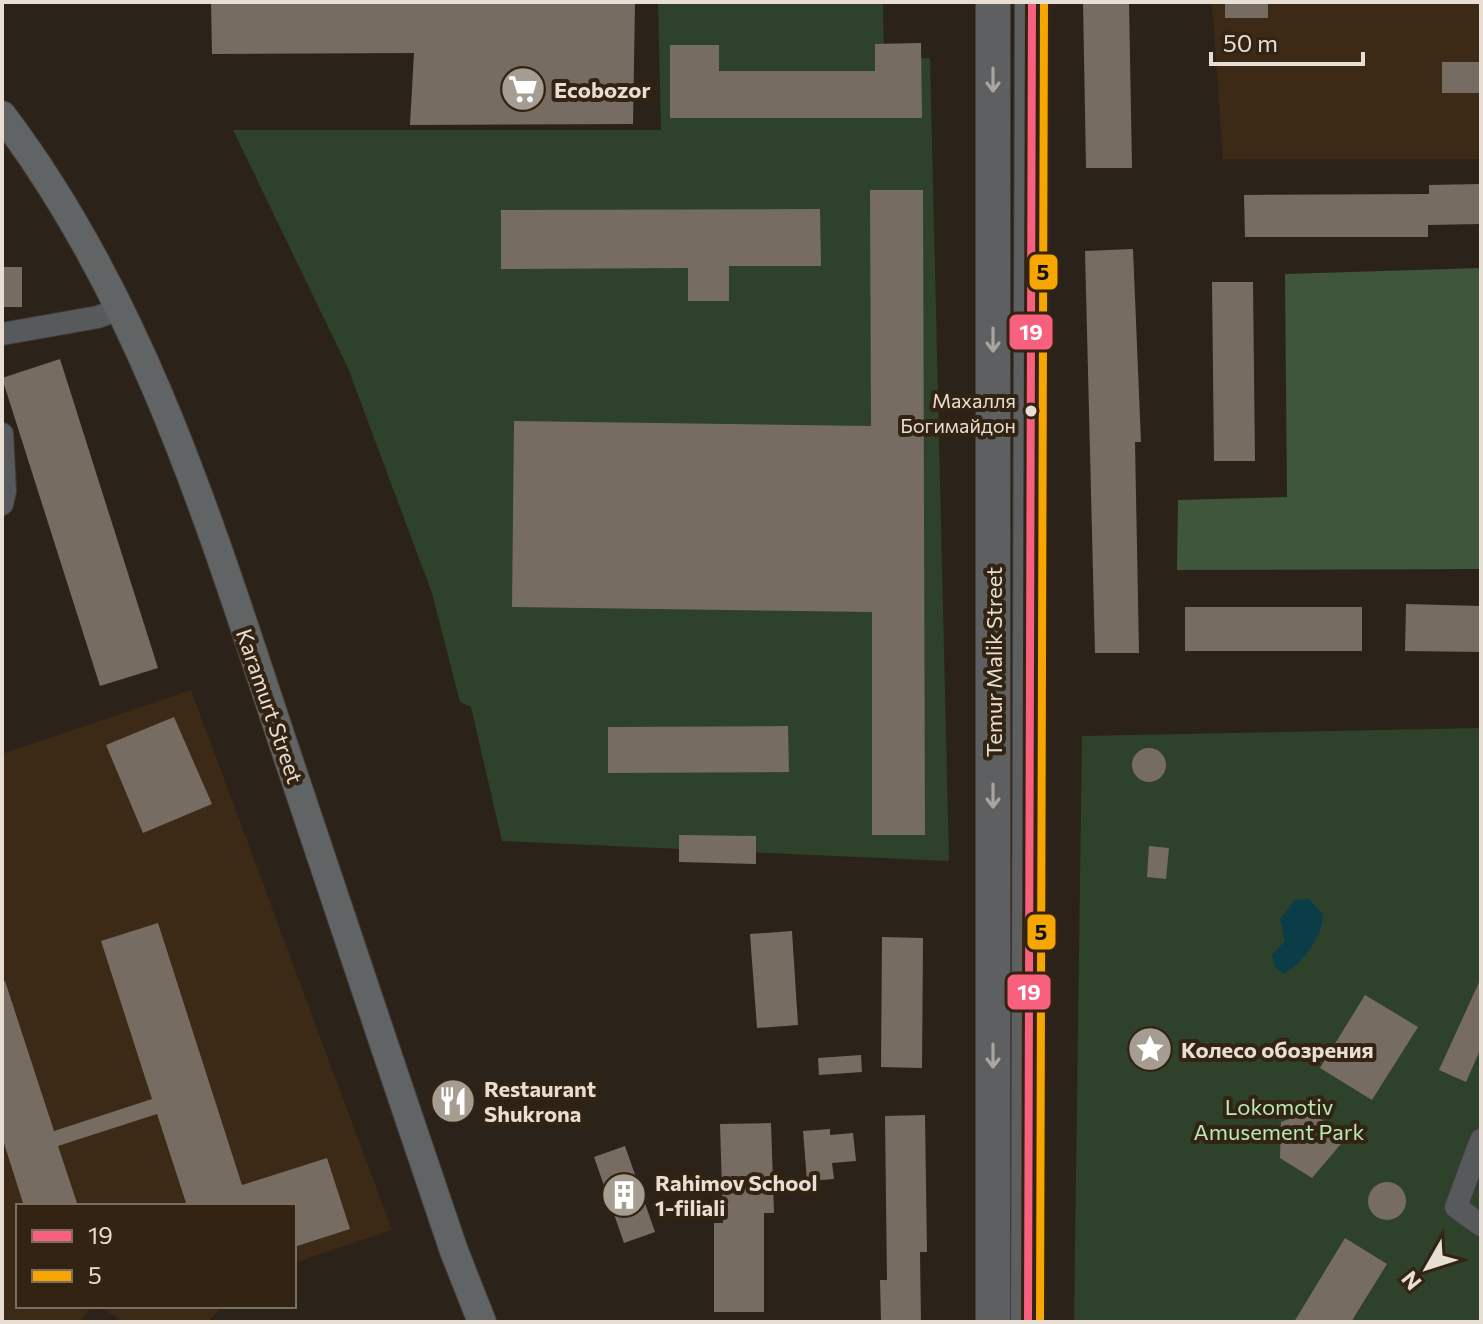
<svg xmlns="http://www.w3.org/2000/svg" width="1483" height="1324" font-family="Commissioner,sans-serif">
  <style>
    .built { fill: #3c2a16 }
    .green { fill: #2e412b }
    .forest { fill: #3f563d }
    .water { fill: #0a3d47 }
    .building { fill: #766c62 }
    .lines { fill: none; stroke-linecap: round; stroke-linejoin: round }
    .minor-casing { stroke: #443d36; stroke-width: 24 }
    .major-casing { stroke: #443d36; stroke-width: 30 }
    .highway-casing { stroke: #443d36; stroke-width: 36 }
    .minor { stroke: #565a5c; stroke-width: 22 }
    .major { stroke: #606465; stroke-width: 28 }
    .highway { stroke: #5e5f60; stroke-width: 34 }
    .bus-1-casing { stroke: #322313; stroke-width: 14 }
    .bus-2-casing { stroke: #322313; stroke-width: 14 }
    .bus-1 { stroke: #f8607d; stroke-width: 8 }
    .bus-2 { stroke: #f7a600; stroke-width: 8 }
    .oneway { stroke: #aaa59f }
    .bus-dot { fill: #e8ded3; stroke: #322313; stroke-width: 3 }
    .labels { text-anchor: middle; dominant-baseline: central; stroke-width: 8; stroke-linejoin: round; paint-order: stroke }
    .bus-label { font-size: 20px; fill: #e8ded3; stroke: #322313; text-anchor: end }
    .poi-label { font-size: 22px; font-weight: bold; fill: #e8ded3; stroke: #322313; text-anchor: start }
    .street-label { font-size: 22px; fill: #e8ded3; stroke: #322313 }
    .park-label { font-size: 22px; fill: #b7eab7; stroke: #322313 }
    .line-badge { stroke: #322313; stroke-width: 3 }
    .badge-label { font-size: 22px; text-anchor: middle; font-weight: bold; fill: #fff }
    .pale-badge-label { font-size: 22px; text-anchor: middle; font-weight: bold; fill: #111 }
  </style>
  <rect width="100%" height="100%" fill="#2b231a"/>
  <g class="built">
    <path d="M1212,2H1481V159H1223Z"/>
    <path d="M191,690L392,1230L294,1263V1206H18V1306H91L80,1322H2V754Z"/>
    <path d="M100,1306H223L207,1322H124Z"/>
  </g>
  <g class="green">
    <path d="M658,2H883L884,59L930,58L949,861L502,841L471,707L460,702L432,593L348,368L233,130H661Z"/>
    <path d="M1481,728V1322H1074L1082,736Z"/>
  </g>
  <path class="forest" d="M1481,268V569L1177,570L1178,500L1287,497L1285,274Z"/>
  <path class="water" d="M1309,899L1323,914C1324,933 1302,966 1283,974L1275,967L1272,955L1285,941L1280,919L1295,900Z"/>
  <g class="building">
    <path d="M211,2H635L633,124L410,125L414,53L212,54Z"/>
    <path d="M1083,2H1129L1132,168H1086Z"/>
    <rect x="1225" y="2" width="43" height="16"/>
    <path d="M921,43L922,118H670V45H719V71H875V44Z"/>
    <rect x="1442" y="62" width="39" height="31"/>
    <path d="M1481,184V224L1428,225V237H1245L1244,195L1429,194V185Z"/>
    <path d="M870,190H923L925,835H872V612L512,607L514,421L871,426Z"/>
    <path d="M820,209L821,266H729V301H688V268L501,269V210Z"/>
    <path d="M1133,249L1141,442H1135L1139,653H1095L1085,251Z"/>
    <rect x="2" y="267" width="20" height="40"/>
    <path d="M1212,282H1253L1255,461H1214Z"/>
    <path d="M60,359L158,668L100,686L2,378Z"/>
    <path d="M1406,604L1481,606V652L1405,651Z"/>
    <rect x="1185" y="607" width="177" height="44"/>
    <path d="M174,717L212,804L143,833L106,745Z"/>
    <path d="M788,726L789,772L608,773V727Z"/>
    <circle cx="1149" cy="765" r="17"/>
    <path d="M679,835L756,836V864L679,862Z"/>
    <path d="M1149,846L1169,848L1166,879L1147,877Z"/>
    <path d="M158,923L242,1185L327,1158L350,1229L294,1247V1206H187L157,1114L58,1146L78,1206H24L2,1137V982L5,981L54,1131L152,1099L101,941Z"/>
    <path d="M792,931L798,1025L757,1028L750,934Z"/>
    <path d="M882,937L923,938L922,1068L881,1067Z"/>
    <path d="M1481,978V1048L1466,1082L1439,1070Z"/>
    <path d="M1365,995L1418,1027L1372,1100L1320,1068Z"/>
    <path d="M861,1055L862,1072L819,1075L818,1058Z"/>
    <path d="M1310,1111L1346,1138L1312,1178L1280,1158L1281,1122Z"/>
    <path d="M925,1115L927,1252H920L921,1322H881L880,1280H887L885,1116Z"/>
    <path d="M771,1123L774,1213H764V1312H714V1223H723L720,1124Z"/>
    <path d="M830,1129V1135L853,1133L856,1161L832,1163L834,1179L807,1181L803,1131Z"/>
    <path d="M625,1146L655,1232L624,1243L594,1157Z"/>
    <circle cx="1387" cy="1201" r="19"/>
    <path d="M1345,1238L1387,1264L1351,1322H1294Z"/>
  </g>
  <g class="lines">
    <g class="minor-casing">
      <g id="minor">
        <path d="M2,334L98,317L122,308"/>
        <path d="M2,434L5,491L2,504"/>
        <path d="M1481,1140L1456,1207L1481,1225"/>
      </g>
    </g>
    <g class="major-casing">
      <path id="major" d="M2,115C140,297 208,517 279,731C337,904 395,1078 454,1251L482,1322"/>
    </g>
    <g class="highway-casing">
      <g id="highway">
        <path d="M993,1322V2"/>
        <path d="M1028,1322L1032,2"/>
      </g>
    </g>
    <use href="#minor" class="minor"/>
    <use href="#major" class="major"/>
    <use href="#highway" class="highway"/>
    <g class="bus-1-casing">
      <path id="bus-1" d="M1028,1322L1032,2"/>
    </g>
    <g class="bus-2-casing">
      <path id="bus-2" d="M1040,1322L1044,2"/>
    </g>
    <use href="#bus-1" class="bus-1"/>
    <use href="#bus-2" class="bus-2"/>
  </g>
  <defs><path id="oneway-shaft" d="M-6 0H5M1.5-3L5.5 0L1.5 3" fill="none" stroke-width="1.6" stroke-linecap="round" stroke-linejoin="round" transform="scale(2)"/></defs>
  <g class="oneway">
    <use href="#oneway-shaft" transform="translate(993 80) rotate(90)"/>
    <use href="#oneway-shaft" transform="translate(993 340) rotate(90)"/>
    <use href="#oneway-shaft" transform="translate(993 796) rotate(90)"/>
    <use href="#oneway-shaft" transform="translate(993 1056) rotate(90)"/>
  </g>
  <defs>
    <g id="supermarket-disc" transform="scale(2.3)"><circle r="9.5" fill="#a69d92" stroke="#322313"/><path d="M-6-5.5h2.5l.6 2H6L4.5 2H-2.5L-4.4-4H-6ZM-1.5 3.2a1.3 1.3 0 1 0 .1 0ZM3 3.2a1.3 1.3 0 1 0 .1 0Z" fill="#fff"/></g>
    <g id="sight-disc" transform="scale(2.3)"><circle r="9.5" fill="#a69d92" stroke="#322313"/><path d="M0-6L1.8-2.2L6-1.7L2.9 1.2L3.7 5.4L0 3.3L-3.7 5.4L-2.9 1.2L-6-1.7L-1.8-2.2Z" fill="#fff"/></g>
    <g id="restaurant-disc" transform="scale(2.3)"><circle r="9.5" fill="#a69d92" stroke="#322313"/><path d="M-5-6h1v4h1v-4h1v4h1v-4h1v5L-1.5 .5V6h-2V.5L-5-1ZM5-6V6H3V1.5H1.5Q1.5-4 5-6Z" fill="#fff"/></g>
    <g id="building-disc" transform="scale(2.3)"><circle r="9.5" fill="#a69d92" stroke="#322313"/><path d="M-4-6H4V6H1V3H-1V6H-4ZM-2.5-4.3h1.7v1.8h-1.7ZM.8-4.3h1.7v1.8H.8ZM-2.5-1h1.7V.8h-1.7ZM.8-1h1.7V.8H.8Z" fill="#fff"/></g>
  </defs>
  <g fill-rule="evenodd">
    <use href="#supermarket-disc" x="523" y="89"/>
    <use href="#sight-disc" x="1150" y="1049"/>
    <use href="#restaurant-disc" x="453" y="1101"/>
    <use href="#building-disc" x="624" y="1195"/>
  </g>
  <circle class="bus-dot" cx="1031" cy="411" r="7"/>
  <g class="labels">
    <g class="bus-label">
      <text x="1016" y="400">Махалля<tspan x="1016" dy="25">Богимайдон</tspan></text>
    </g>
    <g class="poi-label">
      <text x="554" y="89">Ecobozor</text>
      <text x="1181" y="1049">Колесо обозрения</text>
      <text x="484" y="1088">Restaurant<tspan x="484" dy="25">Shukrona</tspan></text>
      <text x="655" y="1182">Rahimov School<tspan x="655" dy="25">1-filiali</tspan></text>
    </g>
    <g class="street-label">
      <text transform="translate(993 662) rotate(-90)">Temur Malik Street</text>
      <text transform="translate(270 706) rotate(71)">Karamurt Street</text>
    </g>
    <g class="park-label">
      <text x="1279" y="1106">Lokomotiv<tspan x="1279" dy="25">Amusement Park</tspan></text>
    </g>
  </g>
  <g class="line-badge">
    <rect x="1028" y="253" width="31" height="38" rx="8" fill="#f7a600"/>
    <rect x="1008" y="313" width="46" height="38" rx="8" fill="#f8607d"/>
    <rect x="1026" y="913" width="31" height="38" rx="8" fill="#f7a600"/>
    <rect x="1006" y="973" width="46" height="38" rx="8" fill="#f8607d"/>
  </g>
  <g class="badge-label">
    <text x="1031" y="340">19</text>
    <text x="1029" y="1000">19</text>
  </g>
  <g class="pale-badge-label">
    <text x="1043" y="280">5</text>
    <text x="1041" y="940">5</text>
  </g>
  <rect width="1483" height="1324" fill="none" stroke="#e8ded3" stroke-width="8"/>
  <rect x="16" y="1204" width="280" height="104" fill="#322313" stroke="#7b6e60" stroke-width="2"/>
  <rect x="32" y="1230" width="40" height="12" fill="#f8607d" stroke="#7b6e60" stroke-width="2"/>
  <text x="88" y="1244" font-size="24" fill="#e8ded3">19</text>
  <rect x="32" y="1270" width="40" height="12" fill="#f7a600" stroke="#7b6e60" stroke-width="2"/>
  <text x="88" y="1284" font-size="24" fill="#e8ded3">5</text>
  <g transform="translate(1427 1268) rotate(231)" stroke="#322313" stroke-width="6" paint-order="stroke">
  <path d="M0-6L14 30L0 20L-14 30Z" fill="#e8ded3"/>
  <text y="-12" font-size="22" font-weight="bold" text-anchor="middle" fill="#e8ded3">N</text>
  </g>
  <path d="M1211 52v12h152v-12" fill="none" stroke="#e8ded3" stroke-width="4"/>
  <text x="1223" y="52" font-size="24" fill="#e8ded3" stroke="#322313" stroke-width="6" paint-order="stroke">50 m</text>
</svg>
